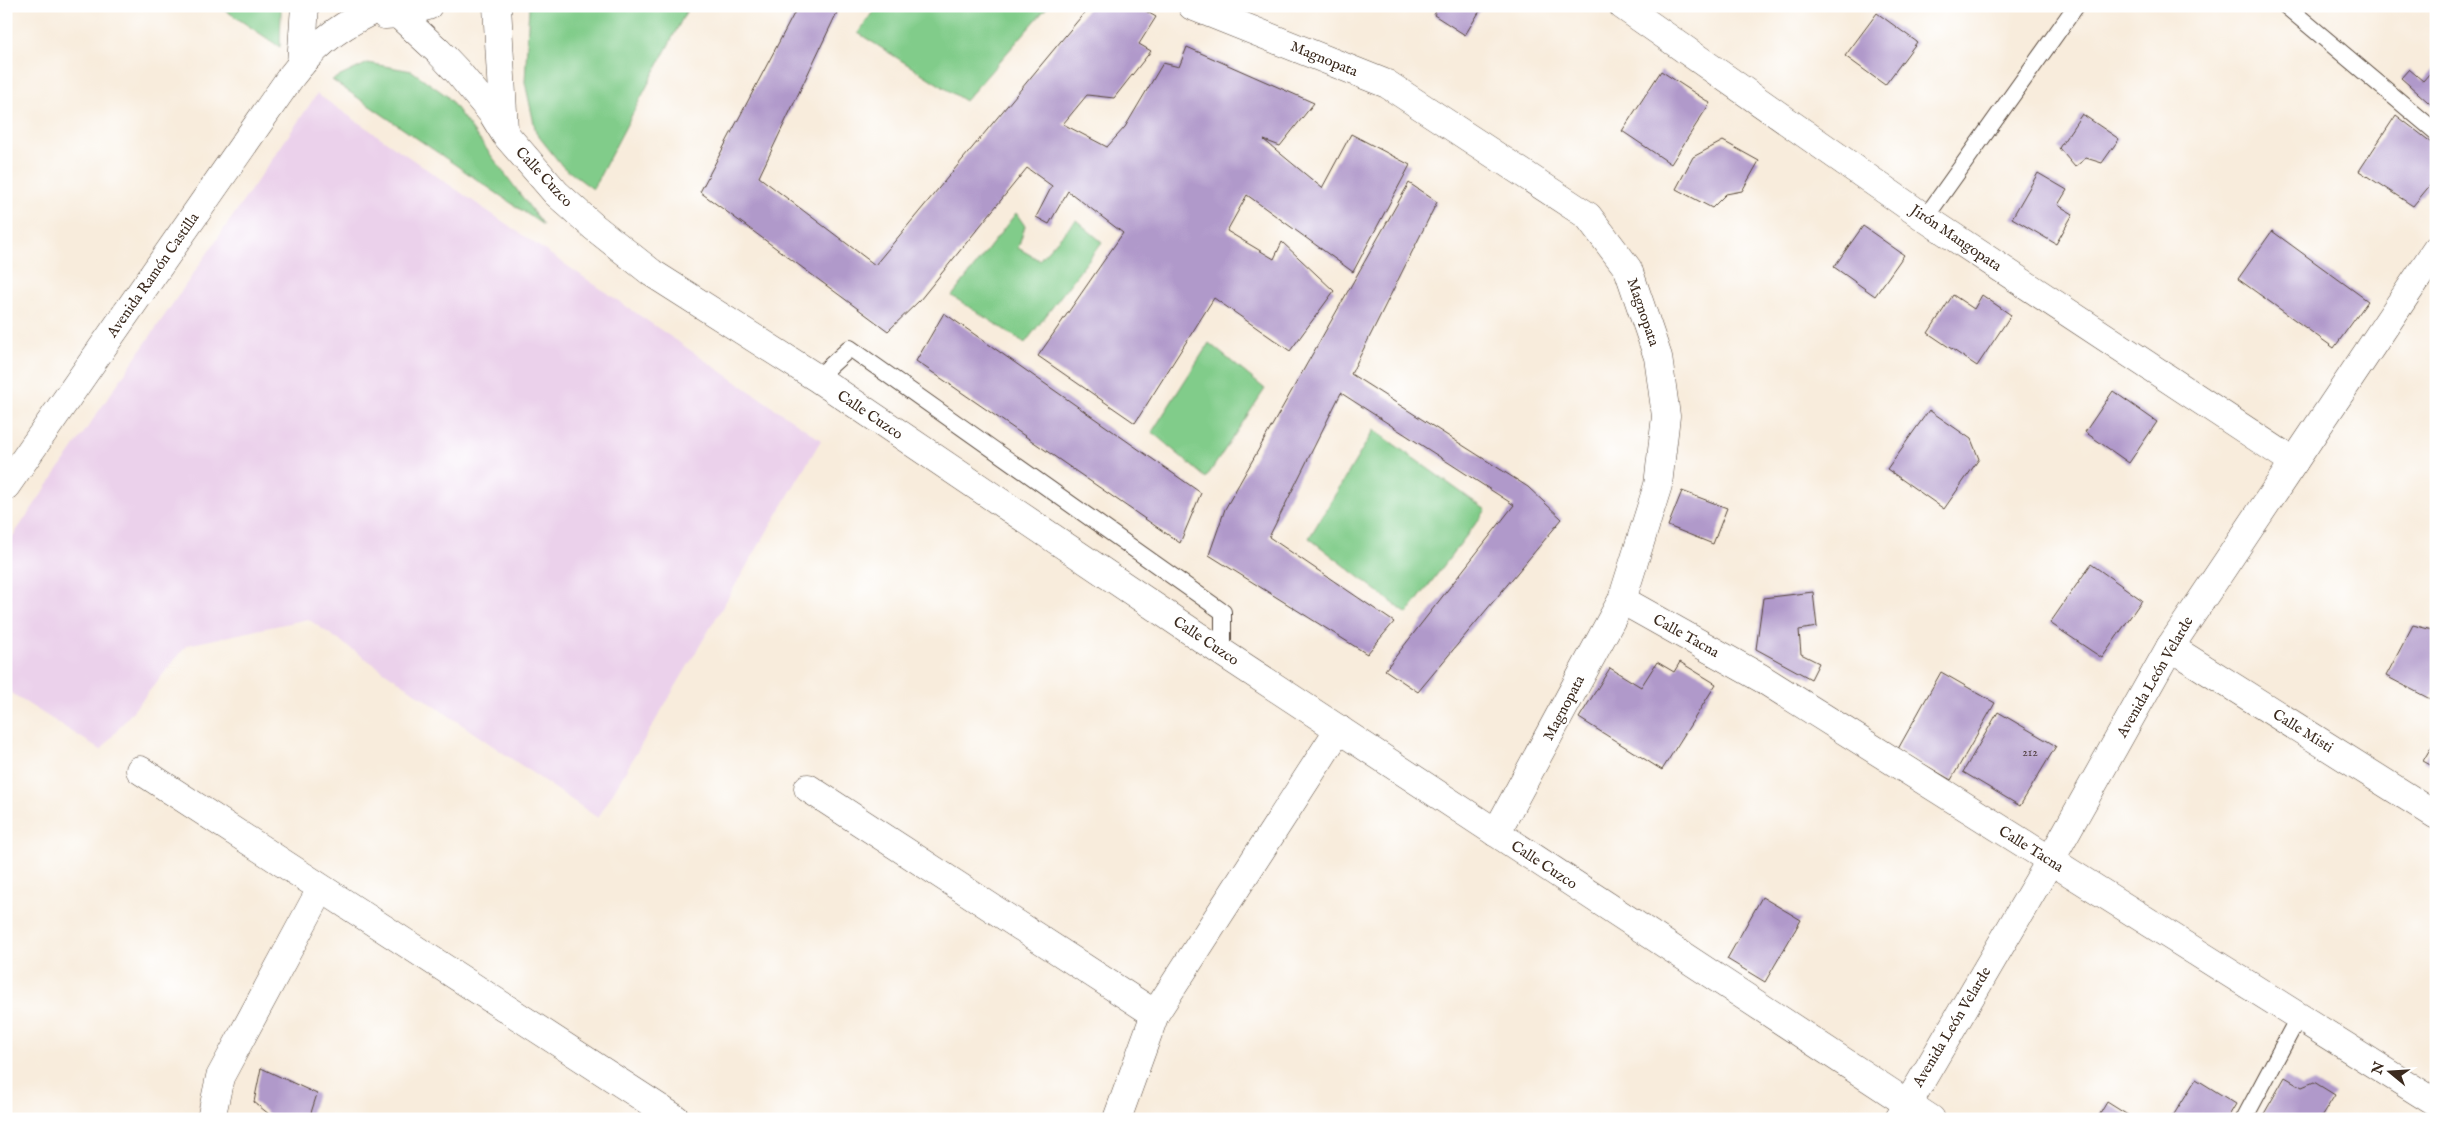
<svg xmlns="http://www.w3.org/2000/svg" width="2442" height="1125" font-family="'IM FELL English',serif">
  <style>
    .built { fill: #ebd1eb }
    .green { fill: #81cc8a; stroke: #5e7b54 }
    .building { fill: #b099ca }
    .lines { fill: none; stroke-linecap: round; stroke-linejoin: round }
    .lane-casing { stroke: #57473a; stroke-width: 18 }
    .street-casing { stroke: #57473a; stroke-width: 29 }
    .secondary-casing { stroke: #57473a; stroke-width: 29 }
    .lane { stroke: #fff; stroke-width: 16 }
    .street { stroke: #fff; stroke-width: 28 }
    .secondary { stroke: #fff; stroke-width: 28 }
    .labels { text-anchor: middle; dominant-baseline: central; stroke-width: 4.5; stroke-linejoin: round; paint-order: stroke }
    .number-label { font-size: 12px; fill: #584649 }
    .street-label { font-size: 15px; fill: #3b2a1e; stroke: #fff }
  </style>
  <rect width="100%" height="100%" fill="#fff"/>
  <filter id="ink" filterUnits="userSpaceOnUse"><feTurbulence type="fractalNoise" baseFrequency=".02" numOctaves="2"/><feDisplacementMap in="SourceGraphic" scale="10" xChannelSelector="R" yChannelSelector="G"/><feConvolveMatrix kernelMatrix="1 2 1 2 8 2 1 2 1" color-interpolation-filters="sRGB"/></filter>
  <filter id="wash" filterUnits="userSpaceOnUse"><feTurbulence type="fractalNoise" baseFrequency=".0096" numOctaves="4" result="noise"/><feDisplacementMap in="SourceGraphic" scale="20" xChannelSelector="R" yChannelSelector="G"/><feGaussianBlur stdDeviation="1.12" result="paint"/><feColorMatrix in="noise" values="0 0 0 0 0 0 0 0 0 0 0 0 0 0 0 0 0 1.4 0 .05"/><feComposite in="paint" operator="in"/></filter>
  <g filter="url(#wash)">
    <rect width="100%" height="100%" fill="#f8ecdc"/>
    <path class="built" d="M317,94L821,440L598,818L308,619L187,645L101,750L6,690V546Z"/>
    <g class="green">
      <path d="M219,6H279L281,10L280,47Z"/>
      <path d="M529,6H689L593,189L563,167L536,133L525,82Z"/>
      <path d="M877,6H1048L965,101L858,33Z"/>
      <path d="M368,63L412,71L447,96L543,225L332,80Z"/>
      <path d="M1016,213L1025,226L1018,248L1039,260L1076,220L1102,242L1025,343L952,296Z"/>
      <path d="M1209,343L1265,389L1206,478L1152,432Z"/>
      <path d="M1374,430L1486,510L1407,614L1309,538Z"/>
    </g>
    <g id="blocks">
      <g class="building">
        <path d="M798,6H840L759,177L875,265L1090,6H1137L1156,17L1139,44L1151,51L1114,98L1087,95L1063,124L1107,147L1125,127L1163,63L1179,67L1187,47L1314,103L1280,146L1264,140L1322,188L1351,134L1410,165L1353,272L1247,195L1227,231L1274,259L1282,242L1334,291L1290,351L1214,298L1135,423L1038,356L1123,233L1068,191L1049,224L1036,217L1052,186L1027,168L920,300L888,331L700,192Z"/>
        <path d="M1439,6H1483L1465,35L1434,15Z"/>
        <path d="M1877,13L1917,42L1885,85L1845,56Z"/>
        <path d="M2436,66V109L2401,78L2409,69L2423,81Z"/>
        <path d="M1661,71L1710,103L1671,164L1622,131Z"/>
        <path d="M2082,114L2119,139L2102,163L2086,158L2075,167L2059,148Z"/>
        <path d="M2396,115L2436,146V178L2413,206L2359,171Z"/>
        <path d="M1723,141L1759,161L1742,191L1726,194L1712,208L1676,189L1693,157Z"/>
        <path d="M2038,173L2067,190L2058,205L2073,214L2056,244L2012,218Z"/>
        <path d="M1409,183L1437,202L1351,374L1528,487L1562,519L1418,692L1385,670L1514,505L1341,393L1269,537L1394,622L1367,654L1209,555L1225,509Z"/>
        <path d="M1863,226L1904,255L1875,296L1834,267Z"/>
        <path d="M2272,231L2368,301L2334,348L2238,279Z"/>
        <path d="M1953,295L1974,309L1982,295L2011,315L1977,366L1928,333Z"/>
        <path d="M944,313L1201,493L1180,543L916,361Z"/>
        <path d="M2113,391L2157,422L2129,463L2085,432Z"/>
        <path d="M1929,410L1971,439L1979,459L1944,509L1887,469Z"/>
        <path d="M1682,491L1727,508L1713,544L1668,526Z"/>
        <path d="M2091,564L2142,600L2102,658L2050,623Z"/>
        <path d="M1813,592L1817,627L1799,630L1801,654L1819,663L1811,679L1756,649L1763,598Z"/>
        <path d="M2413,625L2436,631V688L2430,699L2386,676Z"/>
        <path d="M1657,662L1674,672L1680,662L1716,684L1662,770L1579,718L1610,668L1641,687Z"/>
        <path d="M1941,672L1995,703L1951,780L1898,749Z"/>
        <path d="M1998,712L2056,746L2020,806L1963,772Z"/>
        <path d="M2436,739V768L2423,761Z"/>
        <path d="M1762,897L1801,920L1765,982L1727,959Z"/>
        <path d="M261,1068L317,1094L309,1119H275L254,1102Z"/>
        <path d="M2285,1077L2302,1087L2314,1082L2335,1095L2320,1119H2261Z"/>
        <path d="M2196,1079L2236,1104L2227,1119H2171Z"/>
        <path d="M2107,1102L2134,1119H2097Z"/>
      </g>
    </g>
  </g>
  <g filter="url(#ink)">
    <use href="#blocks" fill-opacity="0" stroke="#57473a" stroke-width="1"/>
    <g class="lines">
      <g class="lane-casing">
        <g id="lane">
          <path d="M2286,6L2436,132"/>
          <path d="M1925,218L2076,6"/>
          <path d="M817,378L850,348L1223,612V653"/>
          <path d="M2244,1119L2299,1016"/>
        </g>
      </g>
      <g class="street-casing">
        <g id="street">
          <path d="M1192,6L1387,84L1588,216L1628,269L1658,357L1666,416L1658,485L1622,600L1496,833"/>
          <path d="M1623,6L1925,218L2294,462"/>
          <path d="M1622,600L1761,678L2436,1103"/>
          <path d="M140,770L676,1119"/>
          <path d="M808,788L1155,1014"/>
          <path d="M211,1119L220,1077L321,889"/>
          <path d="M1117,1119L1155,1014L1339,729"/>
        </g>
      </g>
      <g class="secondary-casing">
        <g id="secondary">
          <path d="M497,6L504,130"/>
          <path d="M398,14L438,51L457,71L492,113L505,134L556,193L594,227L652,273L817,378L1223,653L1931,1119"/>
          <path d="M385,15L398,14L428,6"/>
          <path d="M301,64L305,6"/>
          <path d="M6,486L290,78C313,48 333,30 368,13"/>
          <path d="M2170,647L2436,815"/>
          <path d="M1899,1119L2050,861L2170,647L2436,250"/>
        </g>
      </g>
      <use href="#lane" class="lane"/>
      <use href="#street" class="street"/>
      <use href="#secondary" class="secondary"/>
    </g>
  </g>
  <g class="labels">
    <g class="number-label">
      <text x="2030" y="752">212</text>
    </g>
    <g class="street-label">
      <text transform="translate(1324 59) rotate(22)">Magnopata</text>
      <text transform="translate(544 177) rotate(47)">Calle Cuzco</text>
      <text transform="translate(1956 238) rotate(34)">Jirón Mangopata</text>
      <text transform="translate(153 275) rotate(-55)">Avenida Ramón Castilla</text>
      <text transform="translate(1643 312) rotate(71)">Magnopata</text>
      <text transform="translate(870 415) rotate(34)">Calle Cuzco</text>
      <text transform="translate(1686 636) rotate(29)">Calle Tacna</text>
      <text transform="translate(1206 641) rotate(34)">Calle Cuzco</text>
      <text transform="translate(2155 677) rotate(-60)">Avenida León Velarde</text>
      <text transform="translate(1564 708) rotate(-62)">Magnopata</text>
      <text transform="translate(2303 731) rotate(32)">Calle Misti</text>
      <text transform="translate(2031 849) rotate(32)">Calle Tacna</text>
      <text transform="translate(1544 865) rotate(33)">Calle Cuzco</text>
      <text transform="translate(1952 1027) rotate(-59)">Avenida León Velarde</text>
    </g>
  </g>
  <rect width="2442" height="1125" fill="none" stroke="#fff" stroke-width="25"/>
  <g transform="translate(2390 1072) rotate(288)" stroke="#ffffff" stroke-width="4" paint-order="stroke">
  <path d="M0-4L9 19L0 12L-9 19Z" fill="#3b2a1e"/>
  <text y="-8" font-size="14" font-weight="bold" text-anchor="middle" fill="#3b2a1e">N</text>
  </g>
</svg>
